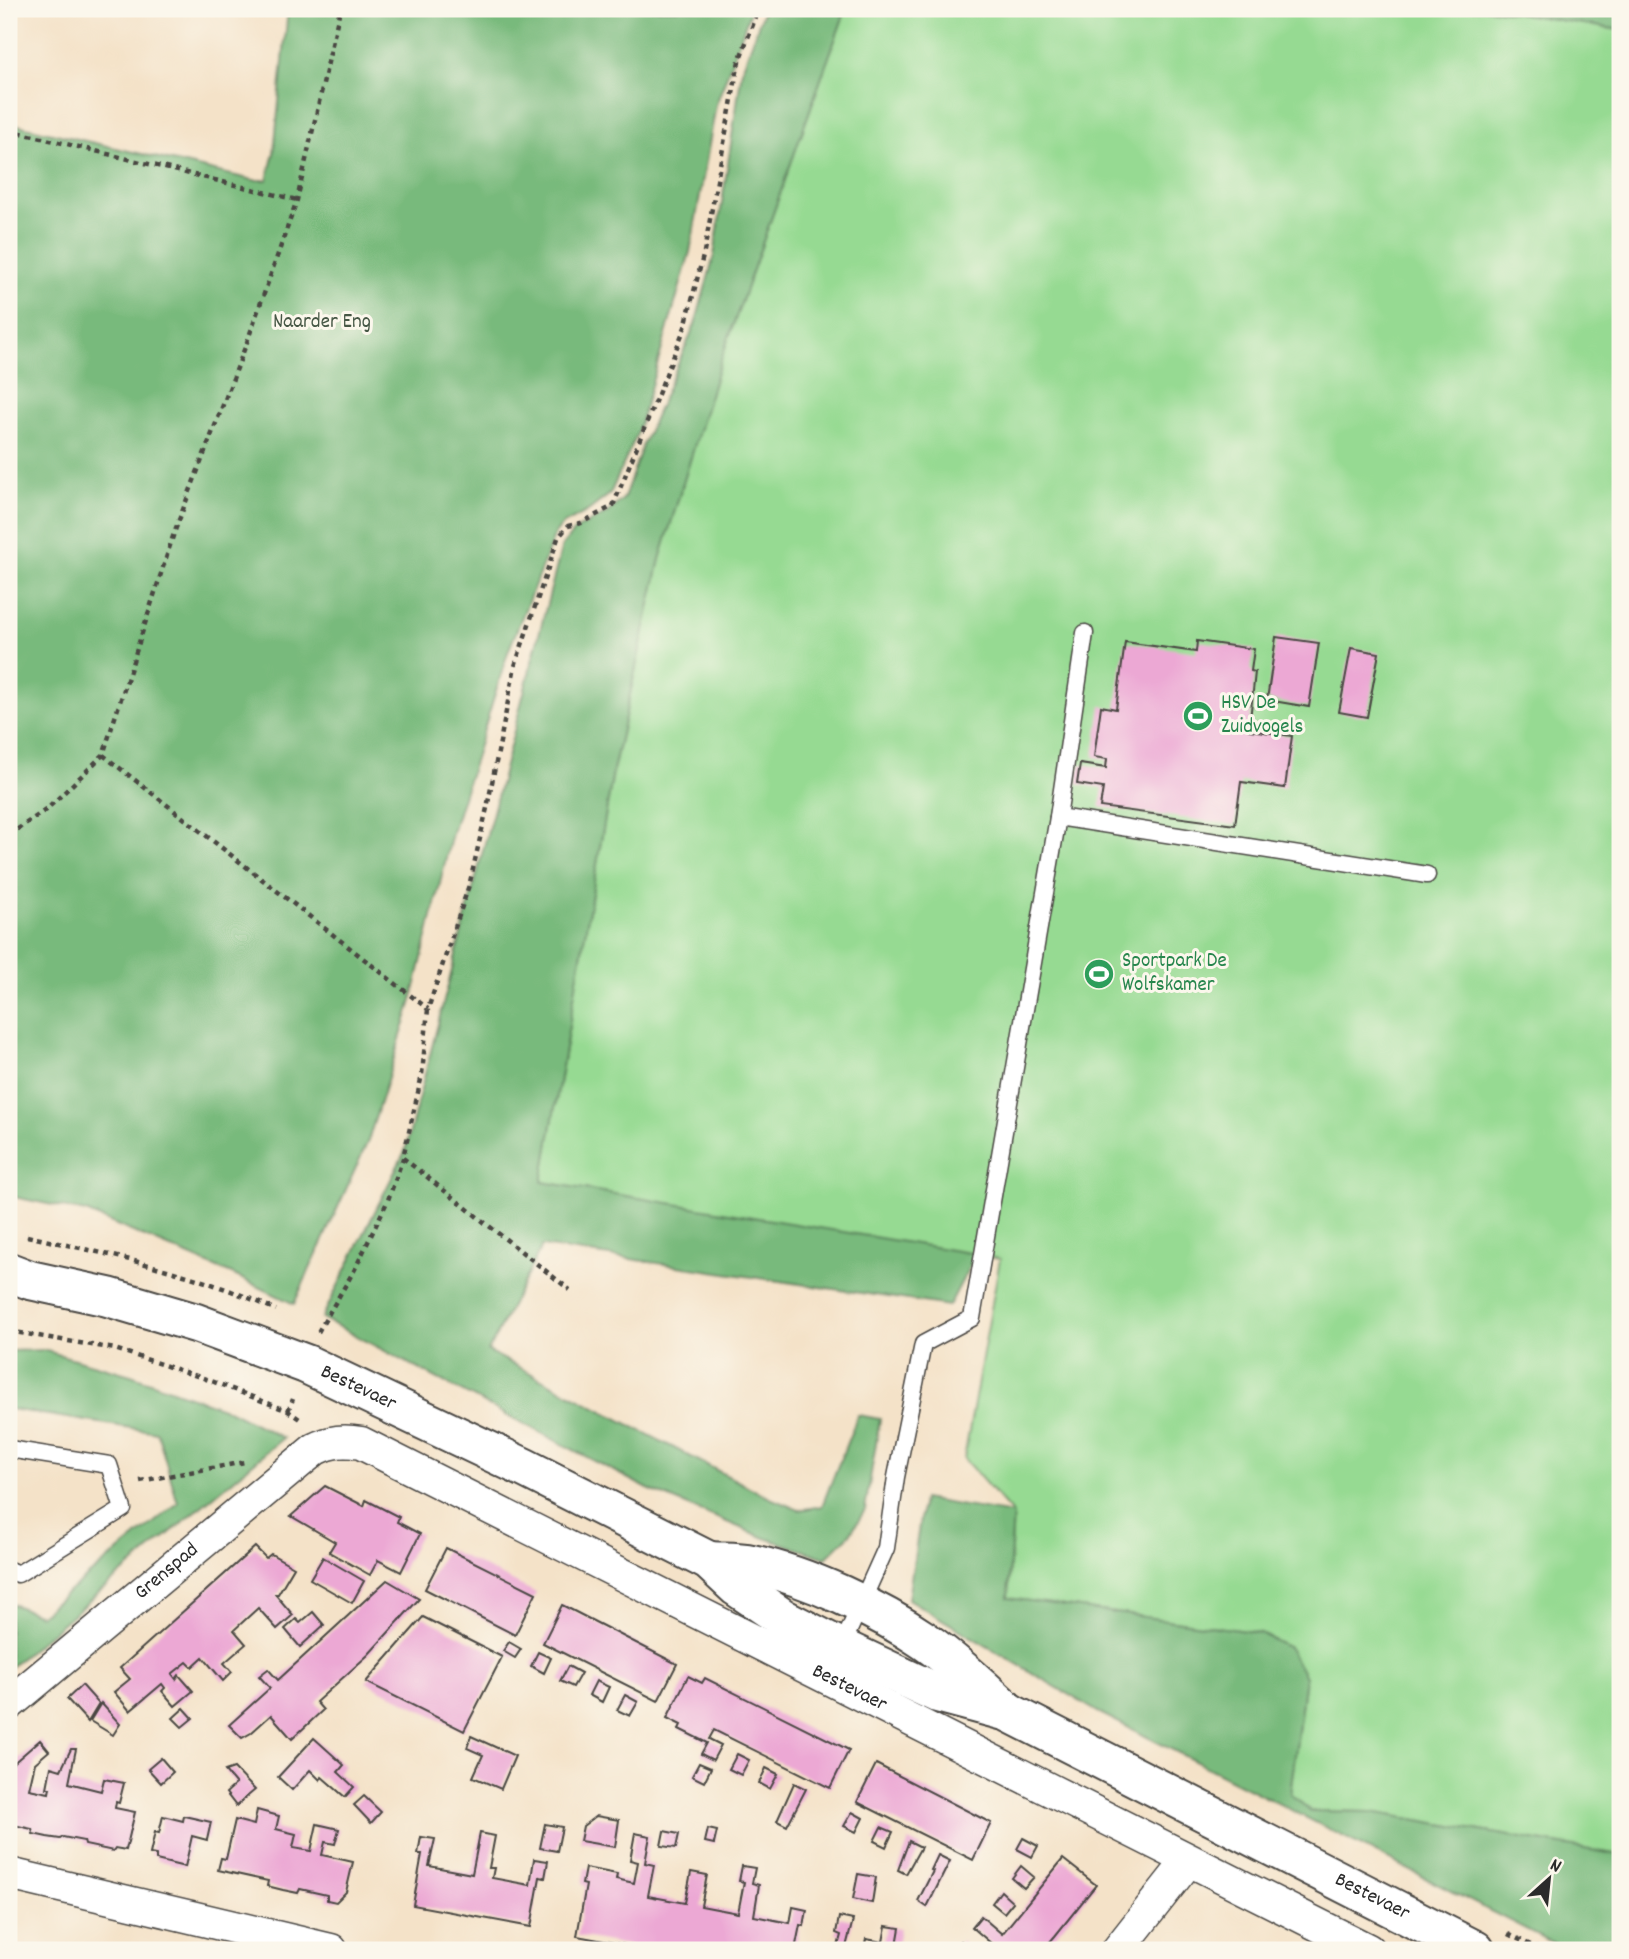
<svg xmlns="http://www.w3.org/2000/svg" width="1629" height="1959" font-family="Dekko,sans-serif">
  <style>
    .green { fill: #96da92; stroke: #60825e; stroke-width: 2 }
    .forest { fill: #78ba7c; stroke: #527254; stroke-width: 2 }
    .building { fill: #eca8d4 }
    .lines { fill: none; stroke-linecap: round; stroke-linejoin: round }
    .service-casing { stroke: #494643; stroke-width: 19 }
    .minor-casing { stroke: #494643; stroke-width: 35 }
    .secondary-casing { stroke: #494643; stroke-width: 42 }
    .path { stroke: #494643; stroke-width: 4.5; stroke-dasharray: 5 5; stroke-linecap: butt }
    .service { stroke: #fff; stroke-width: 16 }
    .minor { stroke: #fff; stroke-width: 32 }
    .secondary { stroke: #fff; stroke-width: 38 }
    .labels { text-anchor: middle; dominant-baseline: central; stroke-width: 6; stroke-linejoin: round; paint-order: stroke }
    .park-label { font-size: 21px; fill: #465745; stroke: #fbf7ec }
    .leisure-label { font-size: 21px; fill: #27864d; stroke: #fbf7ec; text-anchor: start }
    .street-label { font-size: 21px; fill: #2b2b2b; stroke: #fbf7ec }
  </style>
  <rect width="100%" height="100%" fill="#fbf7ec"/>
  <filter id="ink" filterUnits="userSpaceOnUse"><feTurbulence type="fractalNoise" baseFrequency=".0143" numOctaves="2"/><feDisplacementMap in="SourceGraphic" scale="14" xChannelSelector="R" yChannelSelector="G"/><feConvolveMatrix kernelMatrix="1 2 1 2 8 2 1 2 1" color-interpolation-filters="sRGB"/></filter>
  <filter id="wash" filterUnits="userSpaceOnUse"><feTurbulence type="fractalNoise" baseFrequency=".00686" numOctaves="4" result="noise"/><feDisplacementMap in="SourceGraphic" scale="28" xChannelSelector="R" yChannelSelector="G"/><feGaussianBlur stdDeviation="1.57" result="paint"/><feColorMatrix in="noise" values="0 0 0 0 0 0 0 0 0 0 0 0 0 0 0 0 0 1.4 0 .05"/><feComposite in="paint" operator="in"/></filter>
  <g filter="url(#wash)">
    <rect width="100%" height="100%" fill="#f4e2c8"/>
    <path class="green" d="M846,9H1493L1620,30V1855L1371,1812L1311,1811L1290,1795L1305,1677L1260,1633L1008,1598L1013,1514L964,1459L1000,1259L542,1182L614,766L660,559L720,362Z"/>
    <g class="forest">
      <path d="M288,9H751L716,105L690,252L637,434L610,494L588,511L562,525L555,534L508,652L453,829L411,1004L368,1141L294,1304L234,1275L86,1212L9,1196V123L253,180H267L274,153Z"/>
      <path d="M764,9H846L720,362L660,559L614,766L542,1182L976,1254L949,1306L542,1246L488,1351L770,1498L799,1510L822,1506L858,1415L880,1419L865,1510L850,1534L826,1558L765,1538L648,1489L322,1318L405,1151L562,546L575,530L606,514L624,498L643,444L695,325L714,256L742,70Z"/>
      <path d="M1493,9H1620V30Z"/>
      <path d="M43,1350L131,1375L228,1410L283,1438L9,1668V1603L40,1615L178,1503L157,1432L9,1409V1351Z"/>
      <path d="M923,1499L1013,1514L1008,1598L1260,1633L1289,1648L1305,1677L1290,1794L1311,1811L1371,1812L1620,1855V1950H1567L1098,1712L908,1599Z"/>
    </g>
    <g id="blocks">
      <g class="building">
        <path d="M1276,637L1319,643L1309,707L1267,700Z"/>
        <path d="M1197,641L1254,649L1251,671L1255,672L1249,730L1292,736L1285,788L1241,782L1235,825L1100,807L1103,788L1077,784L1080,764L1106,768L1107,759L1094,757L1101,706L1116,709L1125,642L1196,652Z"/>
        <path d="M1351,648L1379,653L1367,717L1339,712Z"/>
        <path d="M325,1486L364,1506L366,1500L399,1517L397,1522L420,1534L401,1572L378,1560L370,1575L329,1552L335,1542L291,1516Z"/>
        <path d="M255,1547L266,1558L271,1554L294,1567L278,1594H275L293,1615L277,1629L258,1608L234,1630L246,1644L224,1663L232,1672L223,1681L203,1657L192,1667L187,1662L172,1674L176,1679L179,1675L193,1691L175,1706L162,1691L165,1688L162,1684L130,1711L114,1692L130,1679L120,1668Z"/>
        <path d="M446,1548L536,1593L515,1635L425,1589Z"/>
        <path d="M323,1557L364,1581L352,1603L310,1579Z"/>
        <path d="M387,1580L419,1599L368,1655L316,1702L323,1710L292,1739L271,1715L251,1733L242,1738L229,1725L270,1688L259,1676L268,1669L278,1680Z"/>
        <path d="M562,1605L677,1664L658,1701L543,1643Z"/>
        <path d="M313,1612L324,1625L300,1647L285,1629L296,1619L300,1623Z"/>
        <path d="M423,1617L502,1657L464,1731L366,1682Z"/>
        <path d="M509,1642L521,1649L515,1658L503,1651Z"/>
        <path d="M538,1652L551,1658L544,1673L531,1666Z"/>
        <path d="M568,1666L581,1673L573,1687L560,1681Z"/>
        <path d="M688,1676L702,1683L705,1678L849,1750L830,1788L714,1730L709,1739L721,1745L713,1760L701,1754L707,1743L679,1729L681,1725L667,1718Z"/>
        <path d="M596,1681L609,1687L602,1702L589,1695Z"/>
        <path d="M82,1685L99,1704L88,1722L67,1699Z"/>
        <path d="M625,1695L638,1702L630,1716L617,1710Z"/>
        <path d="M101,1703L120,1724L113,1735L90,1721Z"/>
        <path d="M184,1708L193,1718L182,1727L173,1718Z"/>
        <path d="M471,1736L515,1756L501,1789L473,1777L483,1755L467,1748Z"/>
        <path d="M314,1738L344,1765L338,1772L354,1787L345,1797L322,1777L320,1780L310,1770L292,1790L278,1777Z"/>
        <path d="M40,1740L49,1751L35,1763L29,1789L49,1793L50,1788H47L51,1767L61,1770L71,1749H76L69,1783L101,1791L104,1779L124,1783L119,1803L116,1802L115,1808L135,1812L126,1850L115,1848L113,1851L85,1845L84,1841L63,1837L60,1839L47,1837L33,1834L32,1829L9,1824V1767Z"/>
        <path d="M737,1754L749,1760L741,1775L729,1769Z"/>
        <path d="M161,1758L173,1772L161,1783L148,1769Z"/>
        <path d="M699,1763L711,1768L704,1782L692,1776Z"/>
        <path d="M876,1764L991,1823L973,1860L857,1802Z"/>
        <path d="M234,1768L255,1790L236,1806L226,1793L236,1784L225,1771Z"/>
        <path d="M766,1768L778,1774L770,1789L759,1783Z"/>
        <path d="M794,1783L806,1789L787,1826L777,1821Z"/>
        <path d="M364,1796L381,1812L371,1823L354,1805Z"/>
        <path d="M257,1810L279,1816L276,1829L296,1834L293,1848L311,1851L317,1824L339,1829L335,1844L325,1842L322,1855L353,1862L346,1892L336,1902L327,1900V1895L300,1889L298,1893L283,1890L267,1886L268,1881L218,1870L221,1858L226,1859L235,1820L254,1825Z"/>
        <path d="M852,1812L863,1818L856,1832L844,1826Z"/>
        <path d="M163,1816L183,1821L184,1816L211,1822L207,1840L192,1836L185,1867L156,1860V1855L150,1854L155,1832L159,1833Z"/>
        <path d="M596,1816L619,1820L615,1847L580,1841L583,1826Z"/>
        <path d="M545,1824L562,1827L557,1851L540,1848Z"/>
        <path d="M881,1827L893,1832L886,1847L874,1841Z"/>
        <path d="M708,1829L717,1831L714,1844L705,1842Z"/>
        <path d="M664,1831L679,1834L676,1848L661,1846Z"/>
        <path d="M480,1833L495,1836L489,1868H494L492,1878L530,1885L534,1859L548,1861L545,1878L540,1877L531,1927L413,1905L422,1854H418L421,1837L435,1839L429,1866L472,1874Z"/>
        <path d="M635,1833L650,1836L645,1863L654,1865L648,1896L685,1903L691,1872L707,1875L701,1906L738,1913L744,1882L739,1881L742,1866L755,1868L752,1883L759,1885L754,1916L790,1923L793,1907L807,1910L804,1926L800,1925L795,1950H653L577,1936L586,1885L582,1884L585,1868L617,1874L616,1879L634,1883L638,1862L630,1860Z"/>
        <path d="M1023,1838L1038,1846L1032,1857L1017,1849Z"/>
        <path d="M909,1841L921,1847L906,1874L898,1870Z"/>
        <path d="M938,1855L950,1861L927,1907L918,1901L933,1871L931,1870Z"/>
        <path d="M1063,1859L1096,1885L1055,1936L1043,1950H989L993,1945L972,1927L981,1916L1002,1934Z"/>
        <path d="M1021,1866L1034,1877L1024,1888L1012,1878Z"/>
        <path d="M858,1874L876,1877L872,1903L853,1899Z"/>
        <path d="M1001,1891L1013,1902L1004,1913L992,1903Z"/>
        <path d="M839,1917L853,1920L846,1947L854,1950H837L841,1935L836,1933Z"/>
        <path d="M886,1926L900,1928L897,1945L892,1944L891,1950H864L866,1939L883,1942Z"/>
        <path d="M961,1941L972,1950H954Z"/>
      </g>
    </g>
  </g>
  <g filter="url(#ink)">
    <use href="#blocks" fill-opacity="0" stroke="#494643" stroke-width="2"/>
    <g class="lines">
      <g class="service-casing">
        <g id="service">
          <path d="M1058,817L1085,633"/>
          <path d="M9,1449L109,1465L123,1509L18,1574L9,1570"/>
          <path d="M841,1648L886,1548L896,1477L923,1344L972,1318L1058,817L1427,875"/>
        </g>
      </g>
      <g class="minor-casing">
        <g id="minor">
          <path id="s1" d="M9,1704L315,1449C331,1441 344,1440 361,1443L1368,1950"/>
          <path d="M9,1874L331,1950"/>
          <path d="M1118,1950L1188,1861"/>
        </g>
      </g>
      <g class="secondary-casing">
        <g id="secondary">
          <path id="s2" d="M9,1272L30,1280L108,1297L196,1323L306,1364L525,1468L709,1561L737,1587L784,1619L841,1648L937,1693L1008,1712L1475,1950"/>
          <path d="M709,1561C723,1562 738,1561 752,1564C808,1576 878,1609 925,1641C954,1661 981,1686 1007,1711"/>
        </g>
      </g>
      <g class="path">
        <path d="M9,130L297,200"/>
        <path d="M103,755L428,1009"/>
        <path d="M9,835L47,809L103,755L174,533L247,342L297,200L340,9"/>
        <path d="M403,1158L570,1290"/>
        <path d="M27,1236C111,1255 198,1273 276,1310"/>
        <path d="M9,1331L115,1349L209,1380L288,1411L301,1420"/>
        <path d="M318,1332L355,1269L388,1200L403,1158L422,1075L428,1009L470,882L487,808L515,666L558,538L568,526L581,523L613,506L685,327L704,252L739,61L759,9"/>
        <path d="M288,1411L293,1399"/>
        <path d="M140,1481L245,1462"/>
        <path d="M1508,1934L1541,1950"/>
      </g>
      <use href="#service" class="service"/>
      <use href="#minor" class="minor"/>
      <use href="#secondary" class="secondary"/>
    </g>
  </g>
  <defs>
    <g id="stadium-disc" transform="scale(1.575)"><circle r="9.5" fill="#2e9e5b" stroke="#fbf7ec"/><path d="M0-5a6.5 5 0 1 0 0 10a6.5 5 0 1 0 0-10ZM-3.5-1.8h7v3.6h-7Z" fill="#fff"/></g>
  </defs>
  <g fill-rule="evenodd">
    <use href="#stadium-disc" x="1198" y="716"/>
    <use href="#stadium-disc" x="1099" y="974"/>
  </g>
  <g class="labels">
    <g class="park-label">
      <text x="322" y="323">Naarder Eng</text>
    </g>
    <g class="leisure-label">
      <text x="1221" y="704">HSV De<tspan x="1221" dy="24">Zuidvogels</tspan></text>
      <text x="1122" y="962">Sportpark De<tspan x="1122" dy="24">Wolfskamer</tspan></text>
    </g>
    <g class="street-label">
      <text stroke="none"><textPath href="#s2" startOffset="369">Bestevaer</textPath></text>
      <text stroke="none"><textPath href="#s1" startOffset="206">Grenspad</textPath></text>
      <text stroke="none"><textPath href="#s1" startOffset="992">Bestevaer</textPath></text>
      <text stroke="none"><textPath href="#s2" startOffset="1507">Bestevaer</textPath></text>
    </g>
  </g>
  <rect width="1629" height="1959" fill="none" stroke="#fbf7ec" stroke-width="35"/>
  <g transform="translate(1549 1879) rotate(27)" stroke="#fbf7ec" stroke-width="5" paint-order="stroke">
  <path d="M0-5L12 26L0 18L-12 26Z" fill="#2b2b2b"/>
  <text y="-10" font-size="19" font-weight="bold" text-anchor="middle" fill="#2b2b2b">N</text>
  </g>
</svg>
